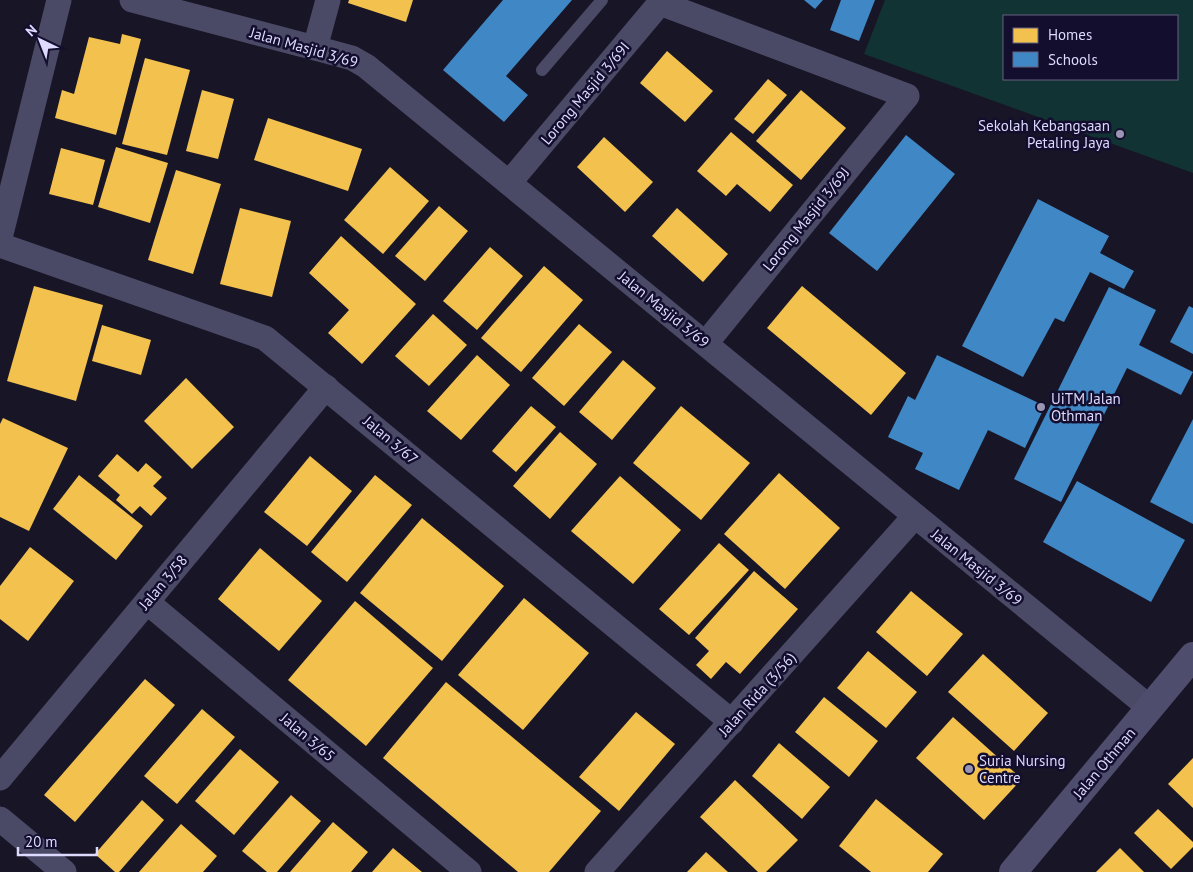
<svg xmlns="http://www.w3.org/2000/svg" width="1193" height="872" font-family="'PT Sans',sans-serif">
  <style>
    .green { fill: #123333; fill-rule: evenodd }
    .homes { fill: #f2c14e }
    .schools { fill: #3f88c5 }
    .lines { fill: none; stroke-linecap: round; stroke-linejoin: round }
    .service { stroke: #4a4a67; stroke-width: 12 }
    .minor { stroke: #4a4a67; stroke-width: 25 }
    .secondary { stroke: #4f4d6d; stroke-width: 28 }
    .poi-dot { fill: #9995b3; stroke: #130e2d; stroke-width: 2 }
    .labels { text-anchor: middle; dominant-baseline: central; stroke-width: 5; stroke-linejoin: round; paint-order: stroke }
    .street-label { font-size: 15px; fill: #dedaff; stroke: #130e2d }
    .poi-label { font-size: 15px; fill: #dedaff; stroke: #130e2d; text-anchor: start }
  </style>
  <rect width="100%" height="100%" fill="#181526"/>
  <path class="green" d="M885,0H1193V173L864,54ZM1004,16H1177V79H1004Z"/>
  <g class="homes">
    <path d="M349,0H413L406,22L348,3Z"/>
    <path d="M122,34L141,39L116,135L55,118L62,90L74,94L89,37L120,44Z"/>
    <path d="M667,51L713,91L685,122L640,83Z"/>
    <path d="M145,58L190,70L167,155L122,144Z"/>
    <path d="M768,79L787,95L753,134L734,119Z"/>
    <path d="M202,90L234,99L218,159L186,151Z"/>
    <path d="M801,90L846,128L801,180L756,141Z"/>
    <path d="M268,118L362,149L348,191L254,160Z"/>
    <path d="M731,132L793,185L770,212L737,184L726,196L697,171Z"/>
    <path d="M604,137L653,182L625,212L577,167Z"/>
    <path d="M116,147L168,163L150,223L98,207Z"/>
    <path d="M61,148L105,160L93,205L49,194Z"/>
    <path d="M390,167L429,201L383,254L344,220Z"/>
    <path d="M176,170L221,184L193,274L148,260Z"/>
    <path d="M439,206L468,231L425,281L395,256Z"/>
    <path d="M240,208L291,221L272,297L220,284Z"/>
    <path d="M677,208L728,254L703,282L652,236Z"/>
    <path d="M341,236L416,304L362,364L328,333L349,310L309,273Z"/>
    <path d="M490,247L523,276L477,330L443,301Z"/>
    <path d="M544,266L583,300L521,372L481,338Z"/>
    <path d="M34,286L103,305L76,401L7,381Z"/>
    <path d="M802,286L906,373L871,415L767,328Z"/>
    <path d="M433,314L467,345L429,386L395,356Z"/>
    <path d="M579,324L612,352L564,406L532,378Z"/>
    <path d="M102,325L151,340L141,375L92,361Z"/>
    <path d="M477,355L510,385L461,440L427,411Z"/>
    <path d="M623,360L656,388L612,440L579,412Z"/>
    <path d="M186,378L234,427L192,469L144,421Z"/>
    <path d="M531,406L556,427L516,472L492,451Z"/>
    <path d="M681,406L750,463L701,520L633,463Z"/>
    <path d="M3,418L68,448L29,531L0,517V424Z"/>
    <path d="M560,432L597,464L550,519L513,486Z"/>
    <path d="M117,454L138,472L146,463L162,477L153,486L167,498L151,516L140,506L132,514L116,500L120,495L98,476Z"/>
    <path d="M310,456L352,491L307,546L264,512Z"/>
    <path d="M779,473L840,528L785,589L724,534Z"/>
    <path d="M79,475L143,526L116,560L53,509Z"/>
    <path d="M375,475L412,505L347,582L311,552Z"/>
    <path d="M620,476L681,530L633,584L571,531Z"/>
    <path d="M422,518L504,586L442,661L360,593Z"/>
    <path d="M719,543L749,570L689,635L659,609Z"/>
    <path d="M30,547L74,581L28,641L0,619V586Z"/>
    <path d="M260,548L322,601L279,651L218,599Z"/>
    <path d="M754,571L798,609L740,674L726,662L711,679L696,665L709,651L695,638Z"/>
    <path d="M911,591L963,634L927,676L876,632Z"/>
    <path d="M524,598L589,653L523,730L458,675Z"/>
    <path d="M355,601L433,668L366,746L288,680Z"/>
    <path d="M868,651L917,692L886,728L837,688Z"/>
    <path d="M983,654L1048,713L1014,751L948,692Z"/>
    <path d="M145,679L175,705L75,822L44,795Z"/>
    <path d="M446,682L601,811L549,872H518L383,758Z"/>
    <path d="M824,697L878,741L849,777L795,732Z"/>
    <path d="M202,709L235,737L177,804L144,776Z"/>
    <path d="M636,712L675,744L619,811L579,777Z"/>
    <path d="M953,717L1022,779L984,820L916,758Z"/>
    <path d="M779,743L830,787L802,819L752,776Z"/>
    <path d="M240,749L279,782L234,835L195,801Z"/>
    <path d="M1193,758V808L1168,784Z"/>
    <path d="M735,780L798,840L766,872H758L700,817Z"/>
    <path d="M291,795L321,821L277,872H267L242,851Z"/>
    <path d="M876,799L943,854L928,872H871L839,846Z"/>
    <path d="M142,800L164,820L119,872H115L95,854Z"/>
    <path d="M1158,809L1193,842V847L1171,869L1134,833Z"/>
    <path d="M333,822L368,852L351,872H290Z"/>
    <path d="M181,824L217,856L203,872H139Z"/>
    <path d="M393,848L422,872H372Z"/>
    <path d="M1120,848L1144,872H1096Z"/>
    <path d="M706,852L728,872H687Z"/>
  </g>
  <g class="schools">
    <path d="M503,0H572L506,76L528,95L504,122L443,70Z"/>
    <path d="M804,0H823L815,9Z"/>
    <path d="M841,0H875L859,41L830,30Z"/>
    <path d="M906,135L955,174L877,271L829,233Z"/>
    <path d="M1038,199L1109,236L1100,253L1134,271L1124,289L1090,272L1064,322L1055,318L1023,377L962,346Z"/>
    <path d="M1109,287L1156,310L1139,345L1193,372L1181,395L1127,368L1061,502L1014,479Z"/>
    <path d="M1189,306L1193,308V354L1170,342Z"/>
    <path d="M937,355L1045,406L1025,448L988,430L959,490L915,469L923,453L888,437L908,396L915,400Z"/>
    <path d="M1193,419V524L1150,502Z"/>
    <path d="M1077,481L1185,540L1151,602L1043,542Z"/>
  </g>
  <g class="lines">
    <path class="service" d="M542,70L602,0"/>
    <g class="minor">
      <path d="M132,0L315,48L352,58L366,66L1150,708"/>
      <path d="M315,48L328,0"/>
      <path d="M509,183L660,3L907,96L706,343"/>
      <path d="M0,238L59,0"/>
      <path d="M0,245L265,338L732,722"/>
      <path d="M147,602L469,872"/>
      <path d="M0,778L326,387"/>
      <path d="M0,819L64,872"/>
      <path d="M597,872L915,516"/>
    </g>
    <path class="secondary" d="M1013,872L1193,656"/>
  </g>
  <g class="poi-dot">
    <circle cx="1120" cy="134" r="5"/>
    <circle cx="1041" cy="407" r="5"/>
    <circle cx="969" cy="769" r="5"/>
  </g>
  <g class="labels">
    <g class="street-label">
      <text transform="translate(304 47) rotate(16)">Jalan Masjid 3/69</text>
      <text transform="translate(585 93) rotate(-50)">Lorong Masjid 3/69I</text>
      <text transform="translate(806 219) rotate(-51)">Lorong Masjid 3/69J</text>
      <text transform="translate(664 309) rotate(39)">Jalan Masjid 3/69</text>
      <text transform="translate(391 440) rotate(40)">Jalan 3/67</text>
      <text transform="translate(977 567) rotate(39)">Jalan Masjid 3/69</text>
      <text transform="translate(163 582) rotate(-50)">Jalan 3/58</text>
      <text transform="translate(757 694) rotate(-48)">Jalan Rida (3/56)</text>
      <text transform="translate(308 737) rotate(40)">Jalan 3/65</text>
      <text transform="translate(1104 763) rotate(-50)">Jalan Othman</text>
    </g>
    <g class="poi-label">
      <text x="1110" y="125" text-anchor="end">Sekolah Kebangsaan<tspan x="1110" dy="17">Petaling Jaya</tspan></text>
      <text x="1051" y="398">UiTM Jalan<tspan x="1051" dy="17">Othman</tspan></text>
      <text x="979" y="760">Suria Nursing<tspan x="979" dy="17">Centre</tspan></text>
    </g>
  </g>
  <rect x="1003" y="15" width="175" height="65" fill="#130e2d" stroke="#646081"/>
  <rect x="1013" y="28" width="25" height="15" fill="#f2c14e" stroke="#646081"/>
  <text x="1048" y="40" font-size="15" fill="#dedaff">Homes</text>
  <rect x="1013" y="52" width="25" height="15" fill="#3f88c5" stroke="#646081"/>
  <text x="1048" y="65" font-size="15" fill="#dedaff">Schools</text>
  <g transform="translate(40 40) rotate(317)" stroke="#130e2d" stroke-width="4" paint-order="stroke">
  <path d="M0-4L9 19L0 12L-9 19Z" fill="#dedaff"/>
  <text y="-8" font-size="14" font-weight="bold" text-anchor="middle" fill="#dedaff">N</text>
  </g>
  <path d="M18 847v8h79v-8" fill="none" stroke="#dedaff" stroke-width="2.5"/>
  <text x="25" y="847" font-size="15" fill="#dedaff" stroke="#130e2d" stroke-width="4" paint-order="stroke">20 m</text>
</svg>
